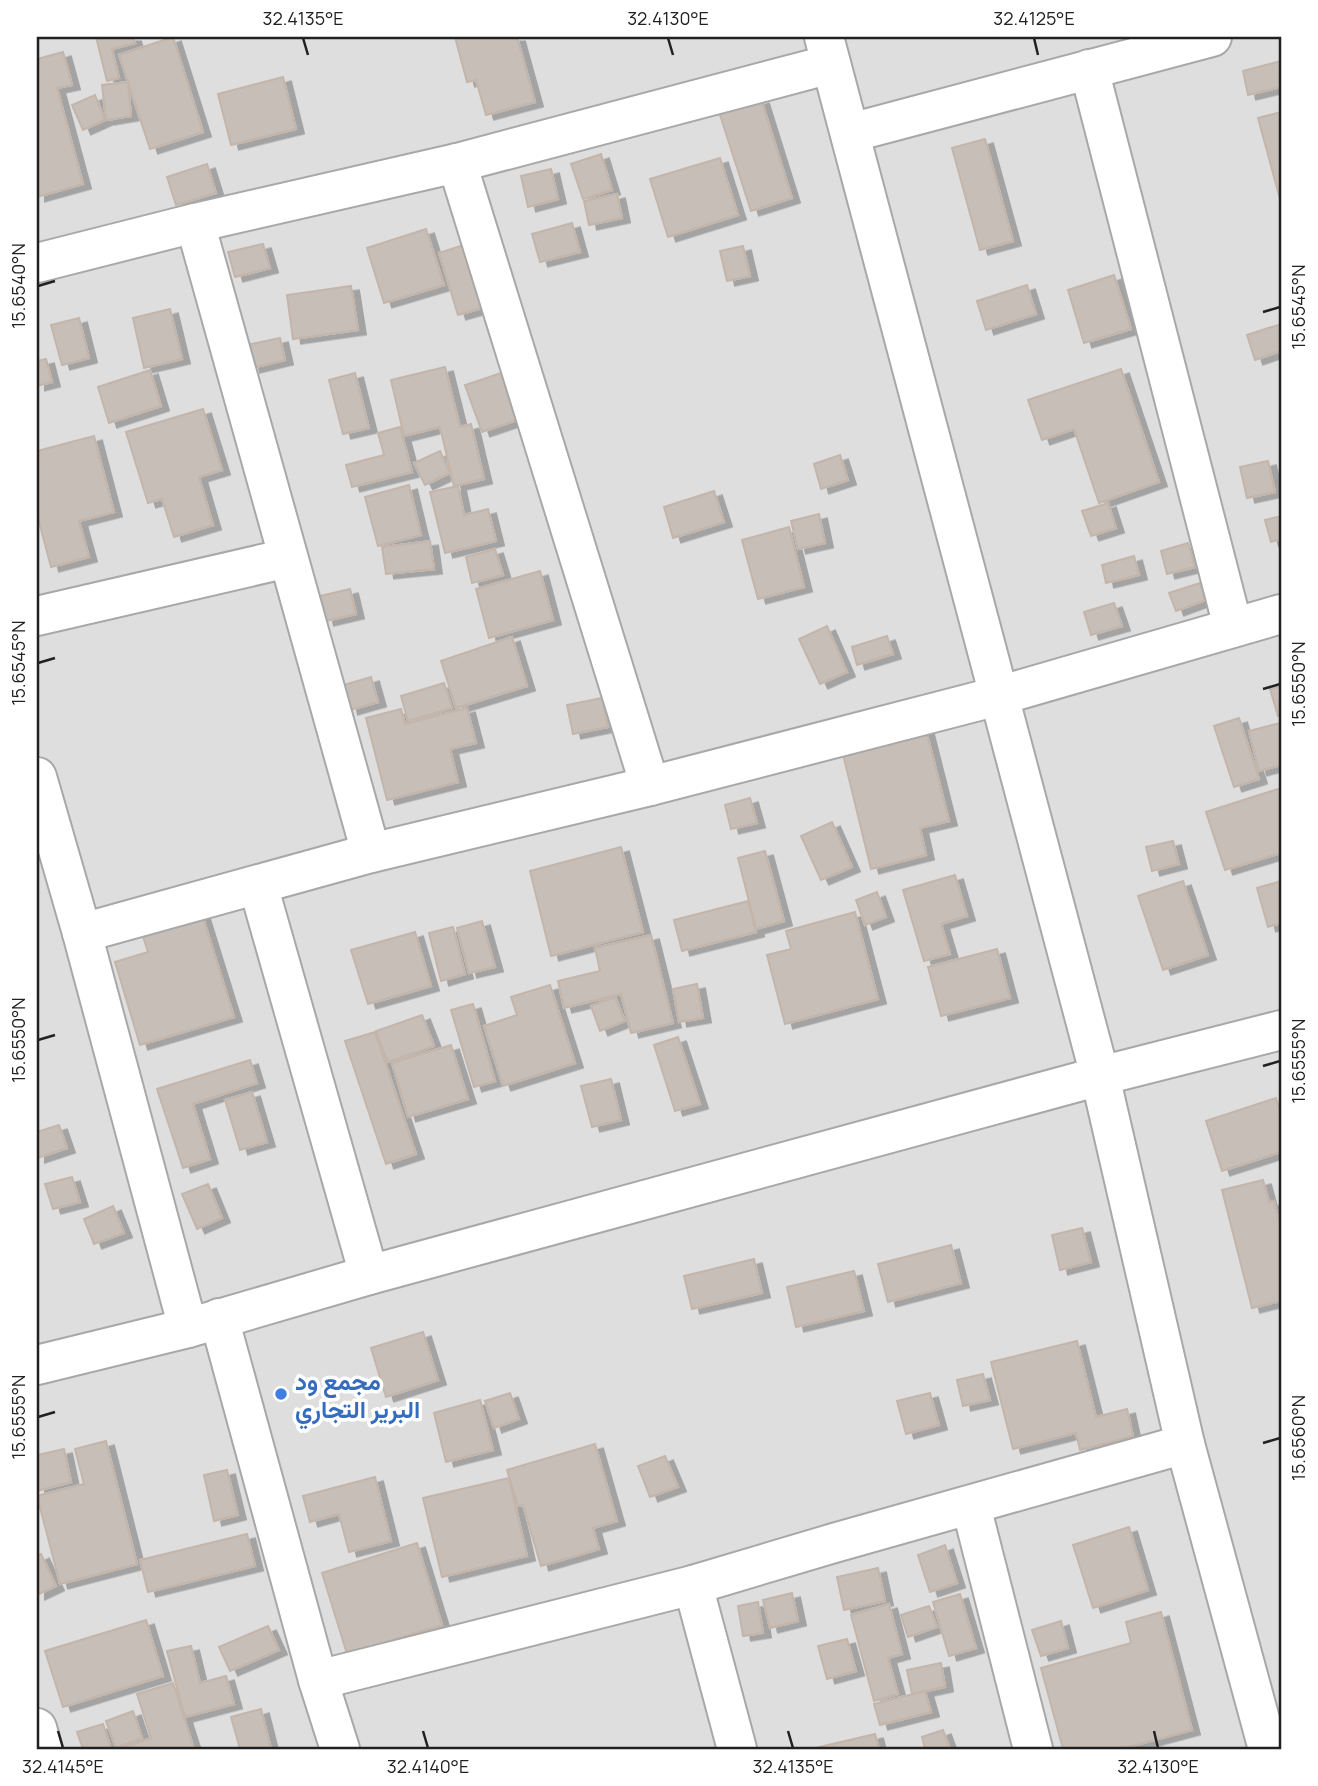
<svg xmlns="http://www.w3.org/2000/svg" width="1318" height="1786" font-family="Manrope,Vazirmatn,sans-serif">
  <style>
    .residential { fill: #dfdede }
    .building { fill: #c7beb7; stroke: #c4b5aa; stroke-width: 2; filter: url(#shadow) }
    .lines { fill: none; stroke-linecap: round; stroke-linejoin: round }
    .minor-casing { stroke: #a8a8a8; stroke-width: 42 }
    .minor { stroke: #fff; stroke-width: 38 }
    .ticks { fill: none; stroke: #212121; stroke-width: 2.5 }
    .shop-dot { fill: #3f7fe0; stroke: #fff; stroke-width: 2.5 }
    .labels { text-anchor: middle; dominant-baseline: central; stroke-width: 7; stroke-linejoin: round; paint-order: stroke }
    .shop-label { font-size: 24px; font-weight: bold; fill: #366cbe; stroke: #fff; text-anchor: start }
    .neatline { fill: none; stroke: #212121; stroke-width: 2.5 }
    .ticks-label { font-size: 18px; text-anchor: middle; fill: #212121 }
  </style>
  <defs>
    <filter id="shadow"><feDropShadow dx="8" dy="4.5" stdDeviation="0" flood-color="#0004"/></filter>
  </defs>
  <rect width="100%" height="100%" fill="#f2eee8"/>
  <rect class="residential" x="37" y="37" width="1244" height="1712"/>
  <g class="building">
    <path d="M96,37H133L135,43L112,49L119,78L107,81Z"/>
    <path d="M173,37L203,132L150,149L119,55Z"/>
    <path d="M455,37H517L535,102L486,115L476,80L467,82Z"/>
    <path d="M63,52L72,85L57,88L83,184L37,197V59Z"/>
    <path d="M1281,61V87L1248,95L1243,71Z"/>
    <path d="M283,77L296,129L231,145L218,94Z"/>
    <path d="M128,82L131,116L106,120L102,85Z"/>
    <path d="M95,95L105,120L83,130L72,105Z"/>
    <path d="M761,99L792,198L751,211L719,112Z"/>
    <path d="M1281,112V198L1280,199L1258,118Z"/>
    <path d="M985,139L1013,241L980,250L952,148Z"/>
    <path d="M601,154L612,190L583,199L571,164Z"/>
    <path d="M720,158L738,215L668,237L650,179Z"/>
    <path d="M207,164L216,193L176,205L167,177Z"/>
    <path d="M551,169L558,199L528,207L521,176Z"/>
    <path d="M617,194L622,218L589,225L584,201Z"/>
    <path d="M572,223L580,252L540,262L532,234Z"/>
    <path d="M426,229L444,285L384,303L367,248Z"/>
    <path d="M470,243L489,306L458,315L439,253Z"/>
    <path d="M263,244L270,268L235,277L228,252Z"/>
    <path d="M743,246L750,276L727,281L720,251Z"/>
    <path d="M1114,275L1131,329L1084,343L1068,290Z"/>
    <path d="M1027,285L1036,314L986,330L977,301Z"/>
    <path d="M351,286L358,330L293,339L287,295Z"/>
    <path d="M170,309L182,359L144,368L133,318Z"/>
    <path d="M79,318L89,358L62,365L51,325Z"/>
    <path d="M1281,324V351L1255,360L1247,335Z"/>
    <path d="M280,338L285,360L252,368L247,345Z"/>
    <path d="M46,359L52,382L37,386V361Z"/>
    <path d="M445,367L460,427L471,424L484,479L454,486L440,427L404,436L391,380Z"/>
    <path d="M1121,369L1159,482L1099,503L1074,429L1042,440L1028,400Z"/>
    <path d="M150,370L161,406L109,423L98,387Z"/>
    <path d="M504,372L520,419L482,432L465,385Z"/>
    <path d="M355,373L369,428L343,434L329,380Z"/>
    <path d="M203,409L222,470L199,477L213,525L174,537L162,499L148,503L126,432Z"/>
    <path d="M400,427L412,472L352,487L346,465L384,455L378,433Z"/>
    <path d="M94,436L114,512L79,521L89,557L51,567L37,514V451Z"/>
    <path d="M440,451L450,473L425,485L414,463Z"/>
    <path d="M840,455L848,480L821,489L814,464Z"/>
    <path d="M1268,461L1275,492L1247,498L1240,467Z"/>
    <path d="M409,485L421,535L378,546L365,497Z"/>
    <path d="M458,486L464,515L488,509L496,541L445,553L430,492Z"/>
    <path d="M714,491L724,522L673,538L664,507Z"/>
    <path d="M1108,503L1116,528L1091,536L1082,511Z"/>
    <path d="M819,514L825,543L798,549L791,521Z"/>
    <path d="M1281,516V539L1271,542L1265,520Z"/>
    <path d="M789,527L804,587L758,599L742,540Z"/>
    <path d="M430,541L434,569L386,574L382,547Z"/>
    <path d="M1188,543L1195,567L1167,574L1161,551Z"/>
    <path d="M495,549L503,575L472,583L466,557Z"/>
    <path d="M1134,556L1139,575L1106,583L1102,565Z"/>
    <path d="M540,571L553,620L489,638L476,589Z"/>
    <path d="M1200,583L1206,600L1176,611L1169,593Z"/>
    <path d="M350,589L356,614L326,621L320,596Z"/>
    <path d="M1114,603L1122,626L1091,635L1084,612Z"/>
    <path d="M827,626L847,672L820,684L799,639Z"/>
    <path d="M887,636L893,654L857,665L852,647Z"/>
    <path d="M512,637L527,686L456,708L441,661Z"/>
    <path d="M371,677L378,702L350,710L344,685Z"/>
    <path d="M444,683L452,708L408,721L401,696Z"/>
    <path d="M1281,686V715L1278,716L1270,689Z"/>
    <path d="M602,698L608,727L573,734L567,705Z"/>
    <path d="M467,708L476,743L450,749L458,782L387,800L366,718L401,709L405,724Z"/>
    <path d="M1239,718L1259,779L1234,787L1214,726Z"/>
    <path d="M924,722L949,821L920,828L926,855L871,869L840,742Z"/>
    <path d="M1280,723L1281,765L1259,771L1249,731Z"/>
    <path d="M1281,788V853L1225,870L1206,812Z"/>
    <path d="M750,798L757,823L731,829L725,805Z"/>
    <path d="M832,822L852,867L821,880L801,836Z"/>
    <path d="M1173,841L1179,864L1152,871L1146,847Z"/>
    <path d="M621,847L643,932L551,956L530,871Z"/>
    <path d="M765,851L784,921L756,929L738,858Z"/>
    <path d="M955,875L967,916L941,924L950,954L924,961L903,890Z"/>
    <path d="M1183,881L1208,955L1163,970L1138,896Z"/>
    <path d="M1281,881V923L1268,927L1257,888Z"/>
    <path d="M877,892L886,917L865,925L856,900Z"/>
    <path d="M748,901L756,932L682,951L674,920Z"/>
    <path d="M200,908L234,1017L140,1045L115,962L148,952L140,927Z"/>
    <path d="M855,912L878,999L785,1024L767,955L791,949L786,931Z"/>
    <path d="M482,921L495,967L469,973L457,928Z"/>
    <path d="M453,927L465,974L441,981L429,933Z"/>
    <path d="M415,932L431,986L368,1004L351,950Z"/>
    <path d="M651,935L673,1023L631,1033L621,994L564,1008L558,981L600,971L595,948Z"/>
    <path d="M997,949L1010,998L941,1016L928,967Z"/>
    <path d="M697,984L703,1018L679,1022L673,989Z"/>
    <path d="M550,985L575,1063L503,1086L484,1026L517,1015L511,997Z"/>
    <path d="M615,997L625,1021L600,1031L591,1006Z"/>
    <path d="M473,1004L495,1081L474,1087L451,1010Z"/>
    <path d="M422,1015L434,1046L388,1062L376,1031Z"/>
    <path d="M375,1032L416,1154L386,1164L345,1041Z"/>
    <path d="M678,1037L700,1104L675,1111L654,1045Z"/>
    <path d="M451,1045L468,1099L408,1117L392,1063Z"/>
    <path d="M250,1060L257,1083L193,1104L210,1159L183,1168L157,1089Z"/>
    <path d="M611,1079L621,1120L592,1127L581,1086Z"/>
    <path d="M252,1092L267,1142L240,1150L225,1100Z"/>
    <path d="M1276,1098L1281,1115V1152L1222,1171L1206,1121Z"/>
    <path d="M59,1125L67,1148L37,1158V1132Z"/>
    <path d="M72,1177L80,1202L53,1209L45,1184Z"/>
    <path d="M1263,1180L1269,1202L1274,1201L1281,1229V1301L1252,1308L1222,1190Z"/>
    <path d="M208,1184L222,1218L197,1229L182,1194Z"/>
    <path d="M113,1206L124,1233L94,1244L84,1219Z"/>
    <path d="M1082,1228L1091,1262L1060,1270L1052,1235Z"/>
    <path d="M951,1245L961,1283L888,1302L878,1264Z"/>
    <path d="M754,1259L762,1293L692,1309L684,1276Z"/>
    <path d="M854,1271L864,1311L796,1327L787,1287Z"/>
    <path d="M423,1332L438,1380L386,1397L371,1348Z"/>
    <path d="M1077,1341L1096,1417L1127,1409L1133,1436L1080,1450L1076,1433L1013,1449L991,1362Z"/>
    <path d="M983,1374L990,1400L963,1406L957,1380Z"/>
    <path d="M510,1393L519,1419L494,1428L485,1401Z"/>
    <path d="M930,1393L939,1425L906,1434L897,1401Z"/>
    <path d="M480,1400L493,1450L446,1462L434,1413Z"/>
    <path d="M106,1441L137,1564L60,1584L37,1496L84,1484L75,1449Z"/>
    <path d="M595,1444L617,1521L593,1528L599,1549L541,1566L523,1505L518,1506L507,1470Z"/>
    <path d="M64,1449L71,1482L37,1491V1455Z"/>
    <path d="M665,1456L678,1487L650,1497L638,1466Z"/>
    <path d="M227,1470L238,1515L214,1521L204,1475Z"/>
    <path d="M375,1477L391,1541L349,1552L339,1514L310,1522L303,1496Z"/>
    <path d="M509,1478L527,1556L442,1577L423,1498Z"/>
    <path d="M1129,1527L1148,1590L1093,1608L1073,1545Z"/>
    <path d="M247,1534L255,1566L148,1592L140,1560Z"/>
    <path d="M417,1543L442,1625L347,1654L322,1573Z"/>
    <path d="M945,1545L957,1583L930,1592L918,1555Z"/>
    <path d="M41,1554L56,1586L37,1595V1556Z"/>
    <path d="M878,1568L885,1601L844,1610L837,1577Z"/>
    <path d="M792,1593L798,1621L770,1628L763,1600Z"/>
    <path d="M960,1594L976,1648L949,1656L933,1602Z"/>
    <path d="M758,1602L763,1633L743,1636L738,1606Z"/>
    <path d="M889,1604L902,1654L888,1658L898,1694L874,1701L851,1615Z"/>
    <path d="M929,1606L937,1627L908,1637L901,1615Z"/>
    <path d="M1161,1612L1192,1730L1121,1749H1063L1041,1668L1131,1643L1126,1622Z"/>
    <path d="M146,1620L163,1676L63,1707L45,1651Z"/>
    <path d="M1061,1621L1068,1648L1041,1656L1032,1630Z"/>
    <path d="M268,1626L279,1650L230,1671L219,1647Z"/>
    <path d="M847,1639L856,1671L827,1679L818,1646Z"/>
    <path d="M191,1646L200,1683L226,1676L234,1704L185,1717L167,1651Z"/>
    <path d="M941,1663L945,1687L912,1694L907,1670Z"/>
    <path d="M173,1683L194,1749H118L151,1738L137,1694Z"/>
    <path d="M925,1691L931,1712L880,1725L874,1704Z"/>
    <path d="M261,1709L271,1749H240L231,1717Z"/>
    <path d="M133,1711L142,1738L116,1748L106,1721Z"/>
    <path d="M103,1724L111,1749H83L77,1732Z"/>
    <path d="M943,1730L950,1749H925L922,1737Z"/>
    <path d="M875,1734L879,1749H811Z"/>
  </g>
  <g class="lines">
    <g class="minor-casing">
      <g id="minor">
        <path d="M824,37L1100,1076L1185,1444L1268,1749"/>
        <path d="M1089,69L1233,627"/>
        <path d="M850,133L1212,37"/>
        <path d="M457,163L650,786"/>
        <path d="M195,223L371,853"/>
        <path d="M37,263L195,223L457,163L831,64"/>
        <path d="M37,616L288,558"/>
        <path d="M37,777L82,933L188,1328"/>
        <path d="M258,885L369,1275"/>
        <path d="M82,933L371,853L650,786L998,696L1281,614"/>
        <path d="M219,1318L318,1680L693,1585L834,1543L1185,1444"/>
        <path d="M37,1365L188,1328L369,1275L1100,1076L1281,1030"/>
        <path d="M971,1506L1033,1749"/>
        <path d="M693,1585L737,1749"/>
        <path d="M318,1680L340,1749"/>
        <path d="M37,1728L43,1749"/>
      </g>
    </g>
    <use href="#minor" class="minor"/>
  </g>
  <path class="ticks" d="M303,38L308,55M668,38L673,55M1034,38L1038,55M38,286L55,281M1263,312L1280,307M38,663L55,658M1263,689L1280,684M38,1040L55,1035M1263,1066L1280,1061M38,1417L55,1412M1263,1443L1280,1438M58,1731L63,1748M423,1731L428,1748M788,1731L793,1748M1154,1731L1158,1748"/>
  <circle class="shop-dot" cx="281" cy="1394" r="7"/>
  <g class="labels">
    <g class="shop-label">
      <text x="295" y="1380">مجمع ود<tspan x="295" dy="28">البرير التجاري</tspan></text>
    </g>
  </g>
  <rect width="1318" height="1786" fill="none" stroke="#ffffff" stroke-width="77"/>
  <rect x="38" y="38" width="1242" height="1710" class="neatline"/>
  <g class="ticks-label">
    <text x="303" y="25">32.4135°E</text>
    <text x="668" y="25">32.4130°E</text>
    <text x="1034" y="25">32.4125°E</text>
    <text transform="translate(19 286) rotate(-90)" y="6">15.6540°N</text>
    <text transform="translate(1299 307) rotate(-90)" y="6">15.6545°N</text>
    <text transform="translate(19 663) rotate(-90)" y="6">15.6545°N</text>
    <text transform="translate(1299 684) rotate(-90)" y="6">15.6550°N</text>
    <text transform="translate(19 1040) rotate(-90)" y="6">15.6550°N</text>
    <text transform="translate(1299 1061) rotate(-90)" y="6">15.6555°N</text>
    <text transform="translate(19 1417) rotate(-90)" y="6">15.6555°N</text>
    <text transform="translate(1299 1438) rotate(-90)" y="6">15.6560°N</text>
    <text x="63" y="1773">32.4145°E</text>
    <text x="428" y="1773">32.4140°E</text>
    <text x="793" y="1773">32.4135°E</text>
    <text x="1158" y="1773">32.4130°E</text>
  </g>
</svg>
